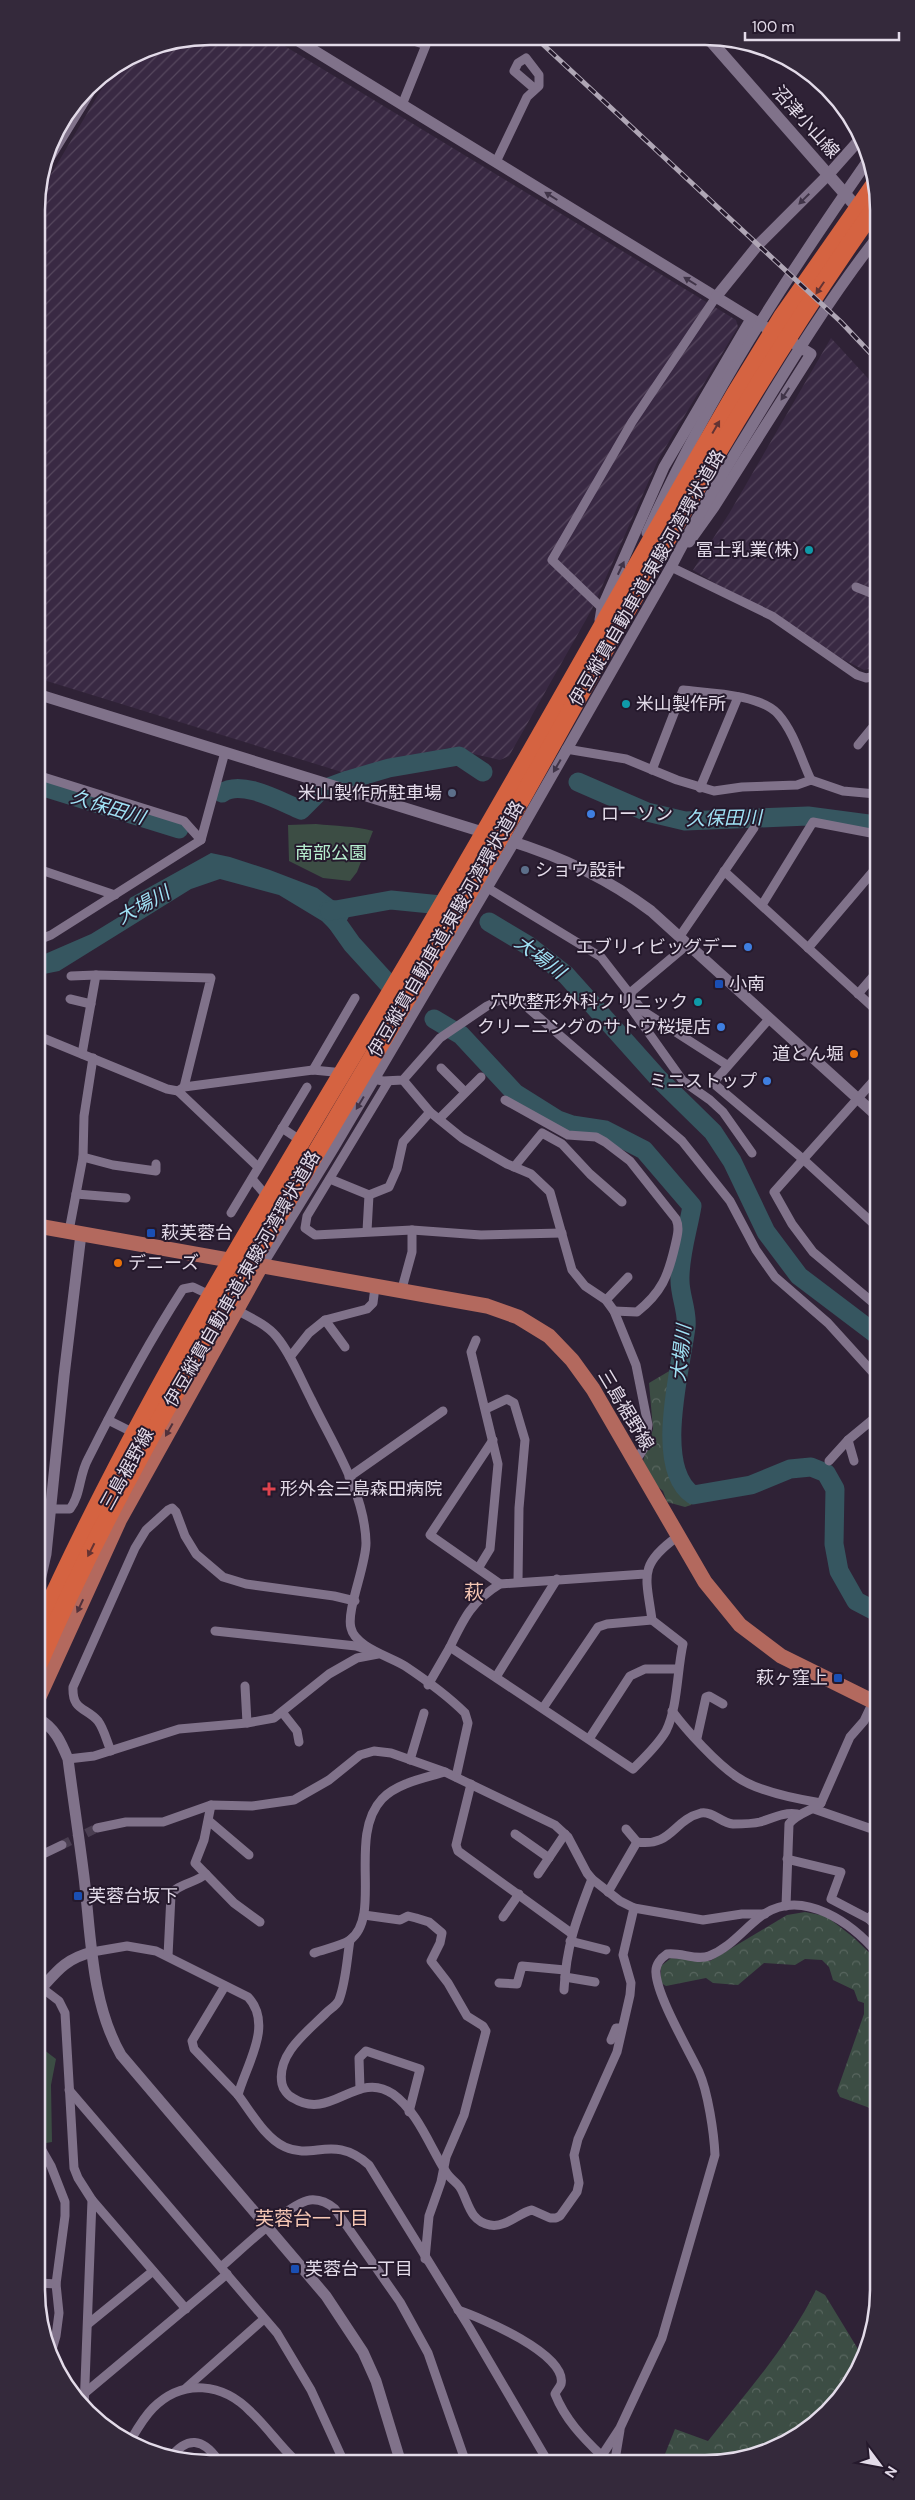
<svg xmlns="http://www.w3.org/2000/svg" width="915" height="2500" font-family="'DM Sans','Noto Sans JP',sans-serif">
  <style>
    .industrial { fill: url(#industrial-furrows) }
    .forest { fill: url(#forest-crowns) }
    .park { fill: #3c4d44 }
    .water { fill: #365660 }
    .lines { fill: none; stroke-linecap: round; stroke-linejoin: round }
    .river { stroke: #365660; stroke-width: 19 }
    .minor-tunnel { stroke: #4a3e51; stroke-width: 9; stroke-dasharray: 9 4.5; stroke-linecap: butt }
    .minor { stroke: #80728a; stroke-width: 9 }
    .tertiary { stroke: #80728a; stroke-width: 11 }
    .secondary { stroke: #80728a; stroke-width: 12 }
    .primary { stroke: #b3695e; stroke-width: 15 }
    .motorway { stroke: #d56341; stroke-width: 18 }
    .rail-casing { stroke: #afa6b5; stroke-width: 5 }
    .rail { stroke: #25192c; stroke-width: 3; stroke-dasharray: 9; stroke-linecap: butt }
    .oneway { fill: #403448 }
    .oneway2 { fill: #633333 }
    .oneway3 { fill: #50313b }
    .culture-dot { fill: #0f9aa8; stroke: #25192c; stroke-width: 2 }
    .service-dot { fill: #5c6f8a; stroke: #25192c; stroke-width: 2 }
    .shop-dot { fill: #3f7fe0; stroke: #25192c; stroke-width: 2 }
    .transit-dot { fill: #1a4fb4; stroke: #25192c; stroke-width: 2 }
    .food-dot { fill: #e8710a; stroke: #25192c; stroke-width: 2 }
    .health-dot { fill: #e0444e; stroke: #25192c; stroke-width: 2 }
    .labels { text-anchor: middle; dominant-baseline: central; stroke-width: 4; stroke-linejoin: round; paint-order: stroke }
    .street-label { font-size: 18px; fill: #e3dbe9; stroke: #25192c }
    .poi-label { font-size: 18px; fill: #e3dbe9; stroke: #25192c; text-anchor: start }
    .park-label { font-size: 18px; fill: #b5edce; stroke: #25192c }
    .water-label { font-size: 19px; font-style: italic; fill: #a0e2f5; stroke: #25192c }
    .neighbourhood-label { font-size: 19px; fill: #f6c7b4; stroke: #25192c }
    .quarter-label { font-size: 20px; fill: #f6c7b4; stroke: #25192c }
    .rim { fill: none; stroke: #e3dbe9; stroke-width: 2.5 }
  </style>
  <defs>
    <pattern id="industrial-furrows" width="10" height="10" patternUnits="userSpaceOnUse" patternTransform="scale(1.25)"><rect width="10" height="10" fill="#392943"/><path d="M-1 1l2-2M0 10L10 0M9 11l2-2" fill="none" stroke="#56475e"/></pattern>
    <pattern id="forest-crowns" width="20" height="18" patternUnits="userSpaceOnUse" patternTransform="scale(1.25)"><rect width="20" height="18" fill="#3c4d44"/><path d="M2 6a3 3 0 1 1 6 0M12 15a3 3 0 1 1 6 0" fill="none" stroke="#58665f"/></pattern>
  </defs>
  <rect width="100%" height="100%" fill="#2f2236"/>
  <g class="industrial">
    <path d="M202,38L269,41L283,45L736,320L738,327L659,458L592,609L509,756L500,760L448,748L345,773L37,678V198L114,68L144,49Z"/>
    <path d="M831,338L876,387V667L864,670L831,653L693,570L730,512Z"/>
  </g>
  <g class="forest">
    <path d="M671,1370L675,1378L670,1404V1442L667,1457L675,1479L686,1495L692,1496L694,1500L691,1505L685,1507L667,1502L663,1491L657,1486L643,1461L653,1429L649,1383Z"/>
    <path d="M805,1912L826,1916L853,1937L878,1961V2111L840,2097L837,2091L864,2014V2003L858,2001L854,1990L833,1980L829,1967L822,1960L805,1959L795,1965L764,1963L738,1985L713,1983L706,1978L666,1986L661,1983V1966L671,1958L710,1961L787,1915Z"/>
    <path d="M816,2290L825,2295L864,2359L836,2404L792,2440L739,2460H671L665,2454L675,2429L708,2441C746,2393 788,2346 816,2290Z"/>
  </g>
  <g class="park">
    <path d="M316,824C336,826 354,826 373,831L357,872L350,881L323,878L289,861L288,825Z"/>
    <path d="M39,2046L56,2059L51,2085L52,2142L46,2143L39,2131Z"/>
  </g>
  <path class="water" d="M211,853L230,857L270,870L317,888L333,900L354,905L339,938L322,921L279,895L220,879L191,889L59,971L39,975L40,990L38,989V957L91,934L122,915L130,898Z"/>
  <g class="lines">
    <g class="river">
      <path d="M578,782L647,812L685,821L808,816L876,825"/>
      <path d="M37,785L179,829"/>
      <path d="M222,793C241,779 280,801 301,810L321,790L348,780L389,768L459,756L483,772"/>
      <path d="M328,910L352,944L393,989"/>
      <path d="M330,911L391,900L441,905"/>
      <path d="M489,922L529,946L566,975L659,1079L713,1132L732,1161L766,1232L799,1276L877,1335"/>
      <path d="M434,1019L461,1035L515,1093L558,1120L572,1125L605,1130L644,1150L692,1206C688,1230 679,1257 680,1281C680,1296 688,1312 686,1327C681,1368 653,1468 693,1495L751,1485L790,1469L811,1467L826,1473L835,1489L834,1544L839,1571L856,1601L877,1612"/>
    </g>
    <path class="minor-tunnel" d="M62,1845L97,1828"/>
    <g class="minor">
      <path d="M402,105L426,45L405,38"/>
      <path d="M496,162L527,97L539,86V75L526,58L518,63L514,71L535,89"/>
      <path d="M671,567L772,616L857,675L866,678L876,676"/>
      <path d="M856,587L876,595"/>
      <path d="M602,608L552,560L632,422L716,297"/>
      <path d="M858,745L876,723"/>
      <path d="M566,749L626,759L677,780L714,791L742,787L797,785L811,780L843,791L876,794"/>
      <path d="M652,770L683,690C709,693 760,694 778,714C794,732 801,759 811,780"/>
      <path d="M37,775L184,821L201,840"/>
      <path d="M700,788L738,697"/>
      <path d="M38,869L115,895"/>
      <path d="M724,871L877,1011"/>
      <path d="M486,887L601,957L643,1011L727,1065"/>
      <path d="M762,905L813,822L876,834"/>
      <path d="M680,936L754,828"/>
      <path d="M38,940L51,935L201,840L225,752"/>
      <path d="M687,945L630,993L626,1001L683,1081L710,1100L723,1112L752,1153"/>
      <path d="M808,948L876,868"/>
      <path d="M71,976L96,975"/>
      <path d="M858,994L876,973"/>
      <path d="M70,999L91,1004"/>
      <path d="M769,1019L713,1083L804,1160L877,1227"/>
      <path d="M38,1036L167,1089L178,1091L184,1087L313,1070L344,1073"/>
      <path d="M82,1054L96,975L211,978L184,1087"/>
      <path d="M441,1068L465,1092"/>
      <path d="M313,1070L355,998"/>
      <path d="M877,1077L774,1192L792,1224L813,1252L877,1306"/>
      <path d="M369,1078L383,1081L403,1080L440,1038L487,1006L502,999L514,1000L527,1007L682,1141L730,1201L756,1250L775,1277L828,1323L877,1377"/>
      <path d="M403,1080L430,1112L462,1138L507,1164L531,1174L550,1192L572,1270L585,1286L606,1300L614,1311L636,1365L648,1425L644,1448L635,1462"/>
      <path d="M388,1082L307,1216L305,1228L315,1235L412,1230L481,1235L562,1233"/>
      <path d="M178,1091L257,1166"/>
      <path d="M505,1100L568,1135L596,1137L605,1142L630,1161L676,1219C680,1228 677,1237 675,1246C668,1276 662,1292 637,1312L614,1311"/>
      <path d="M439,1119L481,1077"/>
      <path d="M282,1128L303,1142"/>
      <path d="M83,1157L113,1165L156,1171V1164"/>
      <path d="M514,1167L542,1133L562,1144L590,1174L622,1202"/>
      <path d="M252,1179L269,1199"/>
      <path d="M330,1179L369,1195L389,1187L397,1169L403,1142L430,1112"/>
      <path d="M76,1194L126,1198"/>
      <path d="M231,1213L307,1087"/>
      <path d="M69,1231L83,1157L84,1116L93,1058"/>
      <path d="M367,1231L369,1195"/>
      <path d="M401,1292L412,1252V1230"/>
      <path d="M606,1300L628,1277"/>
      <path d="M235,1309C249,1317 266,1324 276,1336C291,1354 300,1378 311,1399C332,1443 365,1492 366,1543C366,1566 346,1611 351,1628C355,1647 391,1657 405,1666C423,1678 450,1698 465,1713L468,1723L456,1777"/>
      <path d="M325,1320L345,1347"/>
      <path d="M476,1340L471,1352L498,1464L490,1549L479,1567"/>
      <path d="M290,1357L309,1333L325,1320L367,1309L373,1303L375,1287"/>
      <path d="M486,1409L507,1399L514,1403L525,1440L519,1508L518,1582"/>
      <path d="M108,1420L132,1432"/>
      <path d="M493,1440L430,1535L500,1584"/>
      <path d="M848,1440L854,1461"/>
      <path d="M829,1461L848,1440L877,1416"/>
      <path d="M349,1477L443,1411"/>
      <path d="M51,1509H70C81,1495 79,1475 88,1459C117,1401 148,1343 183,1289L193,1287L214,1297"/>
      <path d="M645,1574L500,1584C472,1601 464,1618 450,1647L633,1769C645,1757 658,1745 666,1731C678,1707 677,1670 683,1644L652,1620C646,1576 638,1565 677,1537"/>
      <path d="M215,1631L356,1646L368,1650"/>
      <path d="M496,1677L557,1579"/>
      <path d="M428,1685L450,1647"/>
      <path d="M245,1686L247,1723"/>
      <path d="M543,1708L598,1627L607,1624L652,1620"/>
      <path d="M672,1711C687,1731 716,1763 737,1777C757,1791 796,1799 821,1803"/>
      <path d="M282,1712L297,1731L299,1742"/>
      <path d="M697,1738L706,1697L709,1696L723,1704"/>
      <path d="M589,1739L630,1676L645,1669H678"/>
      <path d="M111,1751C107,1742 104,1729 98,1721C86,1707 72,1711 73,1687L135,1548L146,1530L168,1510L172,1508L176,1512L185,1536L196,1554L223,1577L246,1584L334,1596L355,1601"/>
      <path d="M68,1759L94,1756L179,1729L247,1723L274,1718L329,1674L357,1658L378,1654"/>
      <path d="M410,1760L424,1713"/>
      <path d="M471,1784L456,1845L458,1851L571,1933"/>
      <path d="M211,1805L204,1840L195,1863L234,1903L260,1922"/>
      <path d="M814,1809L869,1828L878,1829"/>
      <path d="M209,1821L249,1855"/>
      <path d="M97,1828L126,1822H163L211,1805L252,1806L294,1800L329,1780L360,1755L374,1751L391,1753L445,1772L555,1825L568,1837L587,1873L592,1879L620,1901L634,1908L703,1920L742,1914H765"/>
      <path d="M626,1829L637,1842C672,1847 673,1820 701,1813C713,1811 721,1823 733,1824C742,1824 752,1824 760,1822C773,1818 784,1812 797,1814"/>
      <path d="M515,1834L549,1858"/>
      <path d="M39,1856L62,1845"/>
      <path d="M787,1859L841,1872L831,1899L869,1919L878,1907"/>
      <path d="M538,1874L565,1834"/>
      <path d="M608,1892L637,1842"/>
      <path d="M786,1906L789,1824C797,1813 810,1812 821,1803L850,1737L864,1721L873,1702"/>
      <path d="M364,1915L400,1920L408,1916L416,1918L429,1922L442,1933L440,1943L431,1961L448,1983L467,2016L483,2026L486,2031L464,2115L446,2157L441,2182L429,2216L425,2259"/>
      <path d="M503,1917L519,1894"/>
      <path d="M869,1919L878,1928"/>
      <path d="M350,1940C347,1958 346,1982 339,2000C337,2005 330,2009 326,2013C308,2031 276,2054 282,2084C283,2089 288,2096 293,2098C331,2122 357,2069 393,2094C418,2112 430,2147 446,2172C450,2179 457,2182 461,2189C469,2204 470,2221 490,2225C506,2228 518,2213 532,2210L550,2218H556L560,2216L577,2192L579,2183L574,2155L578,2139L617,2052L630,1995L631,1983L623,1955L634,1908"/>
      <path d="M570,1941L606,1950"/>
      <path d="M92,1952L127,1946L156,1951L248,1997C274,2025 246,2065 238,2095C251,2112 265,2138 285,2147C314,2160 334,2134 369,2165L469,2327L547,2460"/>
      <path d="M314,1953C325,1949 341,1946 350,1940C383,1916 347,1836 382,1799C397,1783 425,1778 445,1772"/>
      <path d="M168,1956L171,1895C176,1884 196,1883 206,1874"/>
      <path d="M565,1977L595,1982"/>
      <path d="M499,1983L517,1984L522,1966L565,1970"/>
      <path d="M225,1986L192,2041L194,2049L238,2095"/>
      <path d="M42,1988L59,2001L65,2013L74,2168L78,2178L92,2200L84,2409"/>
      <path d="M564,1990C566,1947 576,1920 592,1879"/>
      <path d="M611,2040L616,2028H621"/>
      <path d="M360,2089L359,2058L366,2051L420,2069L409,2112"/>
      <path d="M69,2090L277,2333L311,2390L343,2460"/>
      <path d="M39,2145L51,2166L65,2202V2216L56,2284L59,2313L56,2336L51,2353"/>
      <path d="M92,2200L186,2309"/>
      <path d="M221,2267C240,2251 289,2203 310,2200C320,2199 328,2203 335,2209L400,2302L428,2353L465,2460"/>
      <path d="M40,2283L56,2284"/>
      <path d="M458,2310C479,2317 568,2354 561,2384C560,2387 556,2391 555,2394C565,2419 582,2437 602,2456"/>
      <path d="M88,2324L153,2271"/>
      <path d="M186,2388L264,2319"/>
      <path d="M86,2392L227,2274"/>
      <path d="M129,2443C136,2431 143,2418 153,2408C183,2378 223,2383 251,2412C267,2427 279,2445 295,2460"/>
      <path d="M170,2458C187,2436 203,2438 218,2460"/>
      <path d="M599,2460L620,2428L662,2338L715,2155C714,2133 708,2092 699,2072C688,2049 657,1996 656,1973C655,1965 661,1958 667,1954C681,1952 696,1961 709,1956C732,1947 745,1927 764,1914C804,1888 853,1924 878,1954"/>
      <path d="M615,2460L620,2430"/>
    </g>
    <g class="tertiary">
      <path d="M292,37L716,297L758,245L829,174L861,138"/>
      <path d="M46,163L98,78"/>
      <path d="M716,297L765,327"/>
      <path d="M647,533C706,400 786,278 869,159"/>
      <path d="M689,542L714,507L811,354L795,344"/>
      <path d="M600,620L602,608L664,467L751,319"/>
      <path d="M37,694L489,834"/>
      <path d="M507,840C560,856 607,878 651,911L877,1116"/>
      <path d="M261,1266L334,1147L514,842L671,567C696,518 724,471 753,424C791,361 830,298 875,240"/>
      <path d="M39,1585L46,1554L64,1376L81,1234"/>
      <path d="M39,1719C55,1728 61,1742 68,1759C73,1798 79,1837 84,1877C91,1935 91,2003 121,2055L326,2296L363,2352L376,2381L400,2460"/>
      <path d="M39,1991C57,1971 65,1959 92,1952"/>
    </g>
    <path class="secondary" d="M709,39L875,228"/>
    <g class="primary">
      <path d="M38,1226L487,1306L518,1317L549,1336L572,1360L593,1389L705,1582L740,1625L781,1656L878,1704"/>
      <path d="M39,1697L120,1519L261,1266"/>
    </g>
    <g class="motorway">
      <path d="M39,1627C142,1398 277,1184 405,968C518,779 624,585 735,394L782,317L875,184"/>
      <path d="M39,1663C101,1518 180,1382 261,1246C329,1130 399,1014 466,897C599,666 720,426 875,208"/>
    </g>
    <g class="rail-casing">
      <path id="rail" d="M536,38L841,322L876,359"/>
    </g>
    <use href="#rail" class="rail"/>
  </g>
  <defs><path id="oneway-solid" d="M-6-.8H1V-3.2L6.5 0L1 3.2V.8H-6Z" transform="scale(1.25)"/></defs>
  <g class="oneway">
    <use href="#oneway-solid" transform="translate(551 196) rotate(-148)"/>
    <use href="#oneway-solid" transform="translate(804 199) rotate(135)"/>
    <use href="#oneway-solid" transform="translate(690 281) rotate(-148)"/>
    <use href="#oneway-solid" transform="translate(785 394) rotate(123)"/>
    <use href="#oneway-solid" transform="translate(621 568) rotate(-65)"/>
    <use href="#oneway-solid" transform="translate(557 766) rotate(120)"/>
    <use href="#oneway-solid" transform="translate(360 1103) rotate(121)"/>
  </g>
  <g class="oneway2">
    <use href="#oneway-solid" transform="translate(820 288) rotate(124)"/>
    <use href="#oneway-solid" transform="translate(716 427) rotate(-60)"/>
    <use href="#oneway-solid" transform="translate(91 1550) rotate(117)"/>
  </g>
  <g class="oneway3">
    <use href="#oneway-solid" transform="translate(169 1430) rotate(119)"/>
    <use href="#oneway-solid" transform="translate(80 1606) rotate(115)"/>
  </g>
  <g class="culture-dot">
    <circle cx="809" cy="550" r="5"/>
    <circle cx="626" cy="704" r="5"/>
    <circle cx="698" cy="1002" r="5"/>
  </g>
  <g class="service-dot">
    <circle cx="452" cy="793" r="5"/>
    <circle cx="525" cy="870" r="5"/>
  </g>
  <g class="shop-dot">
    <circle cx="591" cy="814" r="5"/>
    <circle cx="748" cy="947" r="5"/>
    <circle cx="721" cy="1027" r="5"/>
    <circle cx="767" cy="1081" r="5"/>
  </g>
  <g class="transit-dot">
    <rect x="714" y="979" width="10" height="10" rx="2.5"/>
    <rect x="146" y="1228" width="10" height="10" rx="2.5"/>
    <rect x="833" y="1673" width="10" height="10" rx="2.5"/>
    <rect x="73" y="1891" width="10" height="10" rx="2.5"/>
    <rect x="290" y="2264" width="10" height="10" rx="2.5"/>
  </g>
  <g class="food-dot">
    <circle cx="854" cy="1054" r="5"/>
    <circle cx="118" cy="1263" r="5"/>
  </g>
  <path class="health-dot" d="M266.5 1481.5h5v5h5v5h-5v5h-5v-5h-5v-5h5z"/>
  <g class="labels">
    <g class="street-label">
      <text transform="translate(806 122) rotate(48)">沼津小山線</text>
      <text transform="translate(647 578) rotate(-60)">伊豆縦貫自動車道;東駿河湾環状道路</text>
      <text transform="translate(446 929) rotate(-60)">伊豆縦貫自動車道;東駿河湾環状道路</text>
      <text transform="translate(242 1279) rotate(-60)">伊豆縦貫自動車道;東駿河湾環状道路</text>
      <text transform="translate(626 1410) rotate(59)">三島裾野線</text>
      <text transform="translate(127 1469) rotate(-61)">三島裾野線</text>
    </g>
    <g class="poi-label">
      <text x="799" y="550" text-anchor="end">冨士乳業(株)</text>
      <text x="636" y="704">米山製作所</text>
      <text x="442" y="793" text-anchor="end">米山製作所駐車場</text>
      <text x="601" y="814">ローソン</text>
      <text x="535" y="870">ショウ設計</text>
      <text x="738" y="947" text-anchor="end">エブリィビッグデー</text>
      <text x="729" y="984">小南</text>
      <text x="688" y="1002" text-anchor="end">穴吹整形外科クリニック</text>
      <text x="711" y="1027" text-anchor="end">クリーニングのサトウ桜堤店</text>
      <text x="844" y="1054" text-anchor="end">道とん堀</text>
      <text x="757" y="1081" text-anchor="end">ミニストップ</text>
      <text x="161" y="1233">萩芙蓉台</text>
      <text x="128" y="1263">デニーズ</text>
      <text x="280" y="1489">形外会三島森田病院</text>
      <text x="828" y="1678" text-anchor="end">萩ヶ窪上</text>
      <text x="88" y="1896">芙蓉台坂下</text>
      <text x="305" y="2269">芙蓉台一丁目</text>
    </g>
    <g class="park-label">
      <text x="331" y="853">南部公園</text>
    </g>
    <g class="water-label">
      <text transform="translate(108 807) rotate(17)">久保田川</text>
      <text transform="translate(724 818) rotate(-1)">久保田川</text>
      <text transform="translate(143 905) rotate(-29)">大場川</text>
      <text transform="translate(540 957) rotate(37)">大場川</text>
      <text transform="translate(681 1353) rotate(-84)">大場川</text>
    </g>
    <g class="neighbourhood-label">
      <text x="312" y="2218">芙蓉台一丁目</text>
    </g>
    <g class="quarter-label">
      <text x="474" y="1592">萩</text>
    </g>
  </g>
  <path d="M0 0H915V2500H0ZM210 45H705A165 165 0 0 1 870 210V2290A165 165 0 0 1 705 2455H210A165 165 0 0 1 45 2290V210A165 165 0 0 1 210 45Z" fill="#34293b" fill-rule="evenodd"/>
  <path class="rim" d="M210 45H705A165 165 0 0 1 870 210V2290A165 165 0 0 1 705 2455H210A165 165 0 0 1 45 2290V210A165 165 0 0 1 210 45Z"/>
  <g transform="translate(880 2465) rotate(122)" stroke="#25192c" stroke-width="4" paint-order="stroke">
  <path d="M0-4L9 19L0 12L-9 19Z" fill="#e3dbe9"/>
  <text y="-8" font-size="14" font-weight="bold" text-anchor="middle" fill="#e3dbe9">N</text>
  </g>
  <path d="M745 32v8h154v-8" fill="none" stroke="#e3dbe9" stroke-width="2.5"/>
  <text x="752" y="32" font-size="15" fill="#e3dbe9" stroke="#25192c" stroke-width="4" paint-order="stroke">100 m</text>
</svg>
